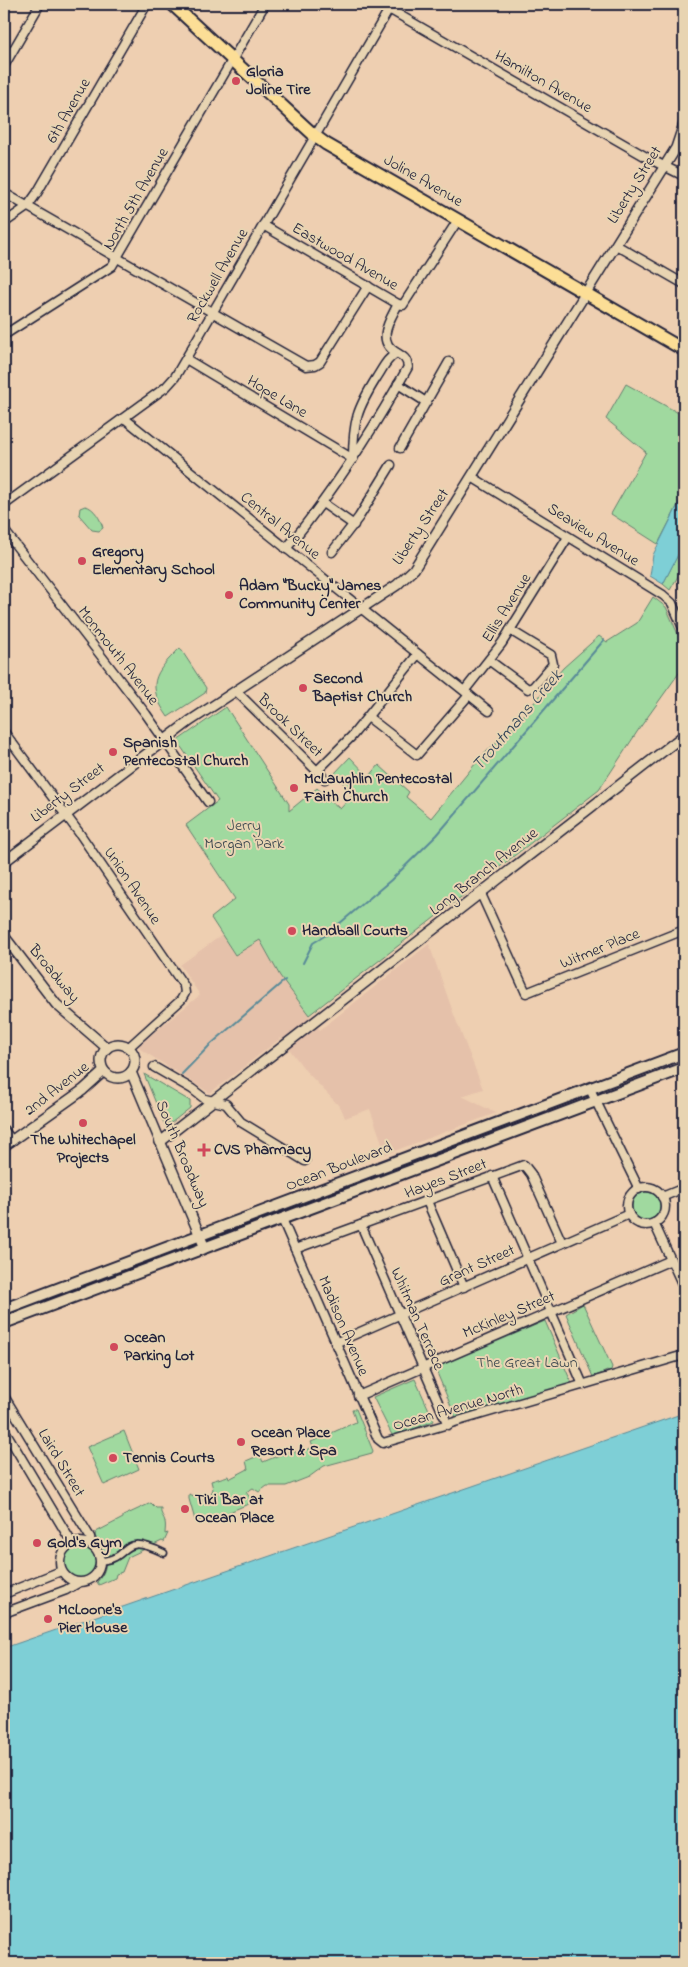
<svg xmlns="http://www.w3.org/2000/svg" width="688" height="1967" font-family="'Indie Flower',sans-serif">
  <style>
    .built { fill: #e5c1aa }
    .green { fill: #a0d99f; stroke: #617e6d }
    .water { fill: #7ecfd6; stroke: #598a98 }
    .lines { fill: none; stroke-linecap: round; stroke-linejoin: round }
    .stream { stroke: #598a98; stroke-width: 2 }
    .pedestrian-casing { stroke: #22223b; stroke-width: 9 }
    .minor-casing { stroke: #22223b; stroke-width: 11 }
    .tertiary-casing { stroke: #22223b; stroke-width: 12 }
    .secondary-casing { stroke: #22223b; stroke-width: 14 }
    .primary-casing { stroke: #22223b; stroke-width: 15 }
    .pedestrian { stroke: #e8d4b2; stroke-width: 5.5 }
    .minor { stroke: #e8d4b2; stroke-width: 8 }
    .tertiary { stroke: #e8d4b2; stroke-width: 9 }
    .secondary { stroke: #e8d4b2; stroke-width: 10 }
    .primary { stroke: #fcde96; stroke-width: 11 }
    .poi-dot { fill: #d1495b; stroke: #e8d4b2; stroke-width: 2 }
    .labels { text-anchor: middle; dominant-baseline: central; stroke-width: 4; stroke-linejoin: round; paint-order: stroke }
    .poi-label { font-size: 16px; font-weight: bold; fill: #22223b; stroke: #e8d4b2; text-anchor: start }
    .street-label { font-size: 16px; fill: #22223b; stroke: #e8d4b2 }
    .park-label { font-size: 16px; fill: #3b474f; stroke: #e8d4b2 }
    .water-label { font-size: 18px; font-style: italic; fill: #34455a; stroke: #e8d4b2 }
  </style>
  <rect width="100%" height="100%" fill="#eecfb1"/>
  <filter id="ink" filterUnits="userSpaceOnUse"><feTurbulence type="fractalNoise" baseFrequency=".02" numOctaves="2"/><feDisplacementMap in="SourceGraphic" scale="10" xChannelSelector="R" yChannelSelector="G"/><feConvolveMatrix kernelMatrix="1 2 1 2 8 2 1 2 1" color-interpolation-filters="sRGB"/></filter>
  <g filter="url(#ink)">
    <path class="built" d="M222,935L235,955L260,940L280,976L320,1030L429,944L454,1015L483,1089L462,1096L496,1113L386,1154L370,1109L345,1118L341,1108L305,1070L281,1038L210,1093L140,1049L139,1045L200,995L180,965Z"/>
    <g class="green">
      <path d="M626,384L684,416V493L658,544L611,514L646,452L606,419Z"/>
      <path d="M85,506C94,507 101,520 103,528L99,531L92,530L79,515L80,508Z"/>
      <path d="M684,543V566L670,590L663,584Z"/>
      <path d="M653,597L666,607L684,648V666L639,729L599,790L309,1015L280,976L260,940L235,955L211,918L235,899L186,825L218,801L177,741L226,707L289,804V811L317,788L340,809L354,794L334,774L350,757L369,777L379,765L409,792L406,797L431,818L480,758L518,722L563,668L599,636L607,642L637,623Z"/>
      <path d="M180,648L206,688L205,693L168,717C146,685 153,674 180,648Z"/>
      <path d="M144,1074L190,1101V1108L171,1123H164Z"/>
      <circle cx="646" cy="1206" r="14"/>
      <path d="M583,1304L612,1367L610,1373L607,1371L593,1377L566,1314Z"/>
      <path d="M545,1321L572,1384L456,1418L435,1368Z"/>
      <path d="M415,1379L434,1421L393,1437L373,1397Z"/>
      <path d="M352,1409H356L373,1451L372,1453L324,1466L309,1477L286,1486H267L259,1492L253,1488L246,1492L253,1502L208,1521L195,1520L189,1499V1494L208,1501L213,1489L211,1481L228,1476L229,1479L248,1469L246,1461L260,1455L263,1462L294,1449L296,1454L313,1447L311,1442L356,1422Z"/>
      <path d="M124,1431L139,1469L104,1485L87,1447Z"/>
      <path d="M151,1503L156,1508H161C160,1515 164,1516 165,1522C166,1526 165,1530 165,1534L168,1533L164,1542L162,1541L128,1557L122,1572L116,1574L115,1578L99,1585L97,1582C112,1565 105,1553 95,1536L96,1532L123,1518V1516Z"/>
      <circle cx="80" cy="1562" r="16"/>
    </g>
    <g class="water">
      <path d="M684,493V543L663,584L650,576L653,555Z"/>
      <path d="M684,1413V1963H4V1648Z"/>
    </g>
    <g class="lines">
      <g class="stream">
        <path d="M303,963L313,943L326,935L391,880L437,835L604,640"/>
        <path d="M182,1074L210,1045L285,980"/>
      </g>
      <g class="pedestrian-casing">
        <path id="pedestrian" d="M100,1561C134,1559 117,1531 164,1553"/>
      </g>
      <g class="minor-casing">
        <g id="minor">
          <path d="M682,4L684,5"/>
          <path d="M389,9L648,158L684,176"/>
          <path d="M4,66L40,4"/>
          <path d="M4,193L306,366L315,365L320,362L368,286"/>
          <path d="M4,223L27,207L37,193L147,4"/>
          <path d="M263,225L398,304L403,305L458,220"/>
          <path d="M616,245L684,284"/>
          <path d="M4,335L112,266L265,4"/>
          <path d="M397,353C375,341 390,320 398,304"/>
          <path d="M186,359L353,459"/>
          <path d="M398,384L426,402"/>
          <path d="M124,418L489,711"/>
          <path d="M400,448L449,362"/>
          <path d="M472,477L663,595L672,603L684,630"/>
          <path d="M324,504L354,525"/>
          <path d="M4,505L166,387L175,377L392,4"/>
          <path d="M4,530L146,714L208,802"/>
          <path d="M286,549C333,492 372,432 408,367C407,359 404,357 397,353C387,358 383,368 377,377C357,409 353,421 353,459"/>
          <path d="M332,552L359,517L391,465"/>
          <path d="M490,661L528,689L533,687L553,664L551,655L510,630"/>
          <path d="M465,690L502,643L568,537"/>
          <path d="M236,691L325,779"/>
          <path d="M368,717L417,755L469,695"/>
          <path d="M4,732L80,834L184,986L185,993L181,1000L128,1048"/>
          <path d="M317,771L352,736L418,654"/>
          <path d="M481,894L526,993L684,930"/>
          <path d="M154,1067L192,1089L205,1099L226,1104L241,1122L305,1161"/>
          <path d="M590,1089L639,1189"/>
          <path d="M4,1130L12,1141"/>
          <path d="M492,1176L583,1385"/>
          <circle cx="646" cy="1206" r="19"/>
          <path d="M662,1197L684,1188"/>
          <path d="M427,1201L464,1287"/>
          <path d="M282,1219L378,1439L383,1443L684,1355"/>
          <path d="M654,1223L684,1288"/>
          <path d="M361,1225L448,1425"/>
          <path d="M295,1249L524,1165L531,1174L562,1243"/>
          <path d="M335,1343L629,1214"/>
          <path d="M4,1396L90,1537L92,1546"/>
          <path d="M358,1396L671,1260"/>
          <path d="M4,1429L72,1543"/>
          <circle cx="80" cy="1562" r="20"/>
          <path d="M4,1594L61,1571"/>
          <path d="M4,1613L66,1590L78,1583"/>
        </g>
      </g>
      <g class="tertiary-casing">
        <g id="tertiary">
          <path d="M4,862L190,721L397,585L414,569L676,148L684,124"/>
          <path d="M4,936L56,1004L107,1048"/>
          <circle cx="118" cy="1061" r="17"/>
          <path d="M131,1072L205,1248"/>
          <path d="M160,1142L684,735"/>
          <path d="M4,1146L83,1090L104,1071"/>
        </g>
      </g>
      <g class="secondary-casing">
        <g id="secondary">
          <path d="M4,1309L684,1053"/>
          <path d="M4,1323L684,1068"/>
        </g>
      </g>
      <g class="primary-casing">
        <path id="primary" d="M172,4L315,136L326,144L684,350"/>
      </g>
      <use href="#pedestrian" class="pedestrian"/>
      <use href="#minor" class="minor"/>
      <use href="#tertiary" class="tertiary"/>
      <use href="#secondary" class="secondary"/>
      <use href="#primary" class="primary"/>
    </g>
  </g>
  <g class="poi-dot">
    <circle cx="236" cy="81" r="5"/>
    <circle cx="82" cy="561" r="5"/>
    <circle cx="229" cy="595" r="5"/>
    <circle cx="303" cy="688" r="5"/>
    <circle cx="113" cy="752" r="5"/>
    <circle cx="294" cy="788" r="5"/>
    <circle cx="292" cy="931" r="5"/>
    <circle cx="83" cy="1123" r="5"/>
    <path d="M201.5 1142.5h5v5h5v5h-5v5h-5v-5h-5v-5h5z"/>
    <circle cx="114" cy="1347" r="5"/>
    <circle cx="241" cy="1442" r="5"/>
    <circle cx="113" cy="1458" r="5"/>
    <circle cx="185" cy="1509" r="5"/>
    <circle cx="37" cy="1543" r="5"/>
    <circle cx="48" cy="1619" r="5"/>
  </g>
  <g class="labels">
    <g class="poi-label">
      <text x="246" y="72">Gloria<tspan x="246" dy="18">Joline Tire</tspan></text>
      <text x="92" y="552">Gregory<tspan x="92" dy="18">Elementary School</tspan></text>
      <text x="239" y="586">Adam "Bucky" James<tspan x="239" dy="18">Community Center</tspan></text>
      <text x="313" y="679">Second<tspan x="313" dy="18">Baptist Church</tspan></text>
      <text x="123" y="743">Spanish<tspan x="123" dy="18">Pentecostal Church</tspan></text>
      <text x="304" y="779">McLaughlin Pentecostal<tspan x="304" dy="18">Faith Church</tspan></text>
      <text x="302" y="931">Handball Courts</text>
      <text x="83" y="1140" text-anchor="middle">The Whitechapel<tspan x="83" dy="18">Projects</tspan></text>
      <text x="214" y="1150">CVS Pharmacy</text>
      <text x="124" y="1338">Ocean<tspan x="124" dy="18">Parking Lot</tspan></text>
      <text x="251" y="1433">Ocean Place<tspan x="251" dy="18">Resort &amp; Spa</tspan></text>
      <text x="123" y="1458">Tennis Courts</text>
      <text x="195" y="1500">Tiki Bar at<tspan x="195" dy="18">Ocean Place</tspan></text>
      <text x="47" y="1543">Gold's Gym</text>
      <text x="58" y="1610">McLoone's<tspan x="58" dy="18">Pier House</tspan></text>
    </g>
    <g class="street-label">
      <text transform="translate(543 82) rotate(30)">Hamilton Avenue</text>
      <text transform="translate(69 111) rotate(-60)">6th Avenue</text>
      <text transform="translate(423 181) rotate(30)">Joline Avenue</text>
      <text transform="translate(635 185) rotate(-58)">Liberty Street</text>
      <text transform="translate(136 199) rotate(-60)">North 5th Avenue</text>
      <text transform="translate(345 257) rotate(30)">Eastwood Avenue</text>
      <text transform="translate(218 276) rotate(-60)">Rockwell Avenue</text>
      <text transform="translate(277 397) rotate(31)">Hope Lane</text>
      <text transform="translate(280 526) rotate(39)">Central Avenue</text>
      <text transform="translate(421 527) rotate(-56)">Liberty Street</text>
      <text transform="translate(593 535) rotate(32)">Seaview Avenue</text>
      <text transform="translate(507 608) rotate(-58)">Ellis Avenue</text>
      <text transform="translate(118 656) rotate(52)">Monmouth Avenue</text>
      <text transform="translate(290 726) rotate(44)">Brook Street</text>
      <text transform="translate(68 793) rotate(-37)">Liberty Street</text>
      <text transform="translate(484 872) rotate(-38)">Long Branch Avenue</text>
      <text transform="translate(132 886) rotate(56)">Union Avenue</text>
      <text transform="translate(600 949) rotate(-22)">Witmer Place</text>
      <text transform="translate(54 974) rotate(50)">Broadway</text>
      <text transform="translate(57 1089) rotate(-38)">2nd Avenue</text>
      <text transform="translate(182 1154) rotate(67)">South Broadway</text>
      <text transform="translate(339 1167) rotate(-21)">Ocean Boulevard</text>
      <text transform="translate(446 1179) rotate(-21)">Hayes Street</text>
      <text transform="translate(477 1266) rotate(-24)">Grant Street</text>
      <text transform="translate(509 1315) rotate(-23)">McKinley Street</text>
      <text transform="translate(417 1319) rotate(66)">Whitman Terrace</text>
      <text transform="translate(343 1326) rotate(67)">Madison Avenue</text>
      <text transform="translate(458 1408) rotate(-16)">Ocean Avenue North</text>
      <text transform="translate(61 1463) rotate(59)">Laird Street</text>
    </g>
    <g class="park-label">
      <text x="244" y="826">Jerry<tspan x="244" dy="18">Morgan Park</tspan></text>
      <text x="527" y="1363">The Great Lawn</text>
    </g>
    <g class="water-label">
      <text transform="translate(518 721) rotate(-49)">Troutmans Creek</text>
    </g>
  </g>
  <rect width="688" height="1967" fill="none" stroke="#e8d4b2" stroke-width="20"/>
  <rect x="10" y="10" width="668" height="1947" fill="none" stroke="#22223b" stroke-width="2" filter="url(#ink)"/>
</svg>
